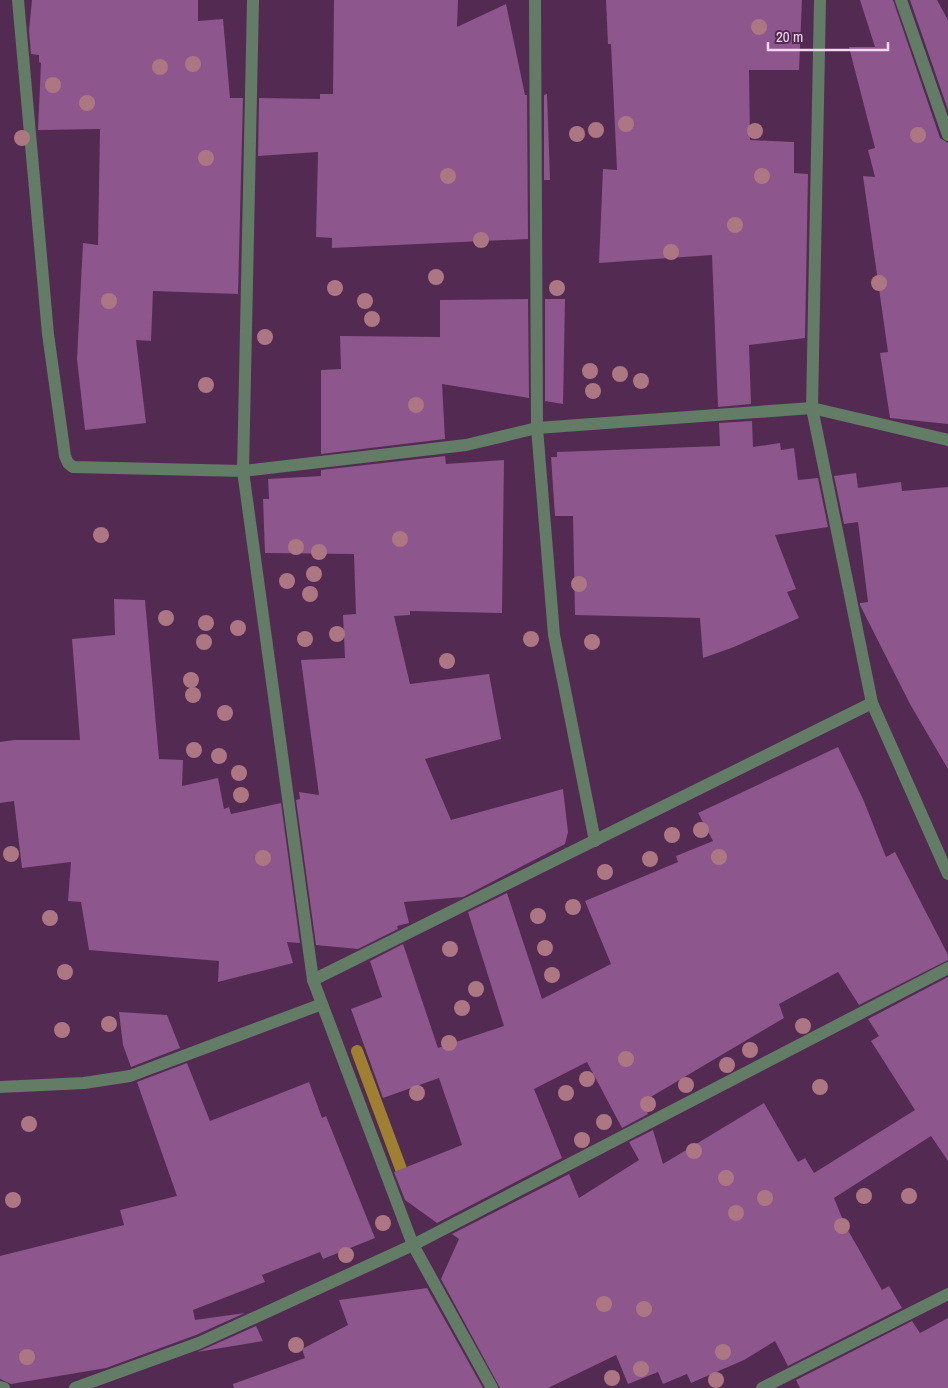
<svg xmlns="http://www.w3.org/2000/svg" width="948" height="1388" font-family="'Archivo Narrow',sans-serif">
  <style>
    .lines { fill: none; stroke-linecap: round; stroke-linejoin: round }
    .stream { stroke: #9f8030; stroke-width: 12 }
    .building { fill: #8d568c }
    .minor { stroke: #627c65; stroke-width: 12 }
    .tree { fill: #ad7683 }
  </style>
  <rect width="100%" height="100%" fill="#522a52"/>
  <g class="lines">
    <path class="stream" d="M357,1051L401,1169"/>
  </g>
  <g class="building">
    <path d="M32,0H198V21L223,19L230,98H243L238,294L153,291L151,341L136,340L146,423L85,430L77,359L83,243L98,245L100,129L38,130L41,63L39,62V55L31,54L29,31Z"/>
    <path d="M334,0H458L457,27L506,4L525,95H527L528,239L332,248V238L316,237L318,152L258,156L259,98L320,99V94H333Z"/>
    <path d="M606,0H802L799,70H749L750,140L794,142V173L808,174L805,338L749,345L751,404L718,407L712,255L599,263L603,169L617,170L611,44H608Z"/>
    <path d="M860,0H893L940,138L948,143V424L890,418L880,353L888,352L863,176L875,177L868,150L875,148L849,47H875Z"/>
    <path d="M910,0H937L948,20V110Z"/>
    <path d="M547,94L550,180H544V95Z"/>
    <path d="M528,299L529,398L442,384L445,439L321,454V370L341,369L340,336L440,337V300Z"/>
    <path d="M545,299H565L563,404L545,401Z"/>
    <path d="M752,421L753,447L780,443L781,450L794,448L798,480L818,478L828,527L775,535L796,589L787,592L799,618L734,647L703,658L700,618L575,615L573,516H555L551,457H557V452L720,446L719,423Z"/>
    <path d="M445,456L446,464L504,460L502,613L410,611V615L394,616L410,684L489,674L501,739L425,759L451,820L563,789L568,832L565,844L463,897L404,902L409,923L397,926L398,929L358,949L316,945L296,800L300,799L299,792L319,795L301,660L345,658L343,615L356,614L354,554L265,553L263,499H269L268,479L321,476V470Z"/>
    <path d="M856,473L858,488L901,482L902,491L948,487V769L910,704L860,605V603L868,602L858,522L844,524L834,476Z"/>
    <path d="M114,599L145,600L159,759L183,760L182,786L218,778L224,809L229,807L231,814L281,803L300,943L287,942L293,963L218,982L219,961L89,950L81,902L68,901L71,862L22,868L14,801L0,803V742L14,740H80L72,639L115,635Z"/>
    <path d="M838,747L863,799L886,857L895,852L948,955V960L859,1005L838,972L779,1004L784,1018L644,1101L648,1114L622,1128L587,1062L534,1089L562,1158L437,1223L405,1200L394,1172L462,1145L439,1078L383,1098L351,1009L382,997L370,961L403,944L438,1048L504,1026L468,912L507,893L542,999L611,964L585,901L678,862L676,856L713,841L698,813Z"/>
    <path d="M948,977V1161L931,1136L834,1198L845,1225L882,1290L889,1286L902,1308L788,1366L775,1341L744,1360L691,1383L687,1374L663,1384L658,1372L628,1384L616,1355L548,1388H500L441,1279L459,1239L452,1234L569,1174L579,1198L639,1160L629,1142L653,1130L663,1164L764,1103L798,1162L805,1158L814,1173L915,1110L871,1041L879,1036L868,1019Z"/>
    <path d="M119,1012L167,1015L180,1048L131,1067L123,1045Z"/>
    <path d="M187,1063L210,1121L309,1082L322,1118L326,1116L375,1238L323,1259L320,1252L262,1275L265,1282L193,1310L195,1320L245,1313L196,1335L106,1368L11,1384L0,1379V1256L124,1225L120,1210L177,1196L137,1082Z"/>
    <path d="M427,1288L483,1388H234L233,1384L305,1358L302,1349L348,1325L339,1300Z"/>
    <path d="M948,1318V1388H800L796,1380L912,1321L920,1333Z"/>
    <path d="M256,1326L263,1341L197,1352L202,1350Z"/>
  </g>
  <g class="lines">
    <g class="minor">
      <path d="M18,0L48,334L65,456L68,463L73,467L243,471L466,445L537,428L812,408L948,440"/>
      <path d="M253,0L243,471L313,980L413,1245L492,1388"/>
      <path d="M535,0L537,428L554,635L595,841"/>
      <path d="M820,0L812,408L872,703L948,874"/>
      <path d="M901,0L948,135"/>
      <path d="M313,980L872,703"/>
      <path d="M0,1087L84,1083L130,1076L322,1004"/>
      <path d="M0,1387L4,1388"/>
      <path d="M75,1388L199,1343L413,1245L948,968"/>
      <path d="M762,1388L948,1294"/>
    </g>
  </g>
  <g class="tree">
    <circle cx="759" cy="27" r="8"/>
    <circle cx="193" cy="64" r="8"/>
    <circle cx="160" cy="67" r="8"/>
    <circle cx="53" cy="85" r="8"/>
    <circle cx="87" cy="103" r="8"/>
    <circle cx="626" cy="124" r="8"/>
    <circle cx="596" cy="130" r="8"/>
    <circle cx="755" cy="131" r="8"/>
    <circle cx="577" cy="134" r="8"/>
    <circle cx="918" cy="135" r="8"/>
    <circle cx="22" cy="138" r="8"/>
    <circle cx="206" cy="158" r="8"/>
    <circle cx="448" cy="176" r="8"/>
    <circle cx="762" cy="176" r="8"/>
    <circle cx="735" cy="225" r="8"/>
    <circle cx="481" cy="240" r="8"/>
    <circle cx="671" cy="252" r="8"/>
    <circle cx="436" cy="277" r="8"/>
    <circle cx="879" cy="283" r="8"/>
    <circle cx="335" cy="288" r="8"/>
    <circle cx="557" cy="288" r="8"/>
    <circle cx="109" cy="301" r="8"/>
    <circle cx="365" cy="301" r="8"/>
    <circle cx="372" cy="319" r="8"/>
    <circle cx="265" cy="337" r="8"/>
    <circle cx="590" cy="371" r="8"/>
    <circle cx="620" cy="374" r="8"/>
    <circle cx="641" cy="381" r="8"/>
    <circle cx="206" cy="385" r="8"/>
    <circle cx="593" cy="391" r="8"/>
    <circle cx="416" cy="405" r="8"/>
    <circle cx="101" cy="535" r="8"/>
    <circle cx="400" cy="539" r="8"/>
    <circle cx="296" cy="547" r="8"/>
    <circle cx="319" cy="552" r="8"/>
    <circle cx="314" cy="574" r="8"/>
    <circle cx="287" cy="581" r="8"/>
    <circle cx="579" cy="584" r="8"/>
    <circle cx="310" cy="594" r="8"/>
    <circle cx="166" cy="618" r="8"/>
    <circle cx="206" cy="623" r="8"/>
    <circle cx="238" cy="628" r="8"/>
    <circle cx="337" cy="634" r="8"/>
    <circle cx="305" cy="639" r="8"/>
    <circle cx="531" cy="639" r="8"/>
    <circle cx="204" cy="642" r="8"/>
    <circle cx="592" cy="642" r="8"/>
    <circle cx="447" cy="661" r="8"/>
    <circle cx="191" cy="680" r="8"/>
    <circle cx="193" cy="695" r="8"/>
    <circle cx="225" cy="713" r="8"/>
    <circle cx="194" cy="750" r="8"/>
    <circle cx="219" cy="756" r="8"/>
    <circle cx="239" cy="773" r="8"/>
    <circle cx="241" cy="795" r="8"/>
    <circle cx="701" cy="830" r="8"/>
    <circle cx="672" cy="835" r="8"/>
    <circle cx="11" cy="854" r="8"/>
    <circle cx="719" cy="857" r="8"/>
    <circle cx="263" cy="858" r="8"/>
    <circle cx="650" cy="859" r="8"/>
    <circle cx="605" cy="872" r="8"/>
    <circle cx="573" cy="907" r="8"/>
    <circle cx="538" cy="916" r="8"/>
    <circle cx="50" cy="918" r="8"/>
    <circle cx="545" cy="948" r="8"/>
    <circle cx="450" cy="949" r="8"/>
    <circle cx="65" cy="972" r="8"/>
    <circle cx="552" cy="975" r="8"/>
    <circle cx="476" cy="989" r="8"/>
    <circle cx="462" cy="1008" r="8"/>
    <circle cx="109" cy="1024" r="8"/>
    <circle cx="803" cy="1026" r="8"/>
    <circle cx="62" cy="1030" r="8"/>
    <circle cx="449" cy="1043" r="8"/>
    <circle cx="750" cy="1050" r="8"/>
    <circle cx="626" cy="1059" r="8"/>
    <circle cx="727" cy="1065" r="8"/>
    <circle cx="587" cy="1079" r="8"/>
    <circle cx="686" cy="1085" r="8"/>
    <circle cx="820" cy="1087" r="8"/>
    <circle cx="417" cy="1093" r="8"/>
    <circle cx="566" cy="1093" r="8"/>
    <circle cx="648" cy="1104" r="8"/>
    <circle cx="604" cy="1122" r="8"/>
    <circle cx="29" cy="1124" r="8"/>
    <circle cx="582" cy="1140" r="8"/>
    <circle cx="694" cy="1151" r="8"/>
    <circle cx="726" cy="1178" r="8"/>
    <circle cx="864" cy="1196" r="8"/>
    <circle cx="909" cy="1196" r="8"/>
    <circle cx="765" cy="1198" r="8"/>
    <circle cx="13" cy="1200" r="8"/>
    <circle cx="736" cy="1213" r="8"/>
    <circle cx="383" cy="1223" r="8"/>
    <circle cx="842" cy="1226" r="8"/>
    <circle cx="346" cy="1255" r="8"/>
    <circle cx="604" cy="1304" r="8"/>
    <circle cx="644" cy="1309" r="8"/>
    <circle cx="296" cy="1345" r="8"/>
    <circle cx="723" cy="1352" r="8"/>
    <circle cx="27" cy="1357" r="8"/>
    <circle cx="641" cy="1369" r="8"/>
    <circle cx="612" cy="1378" r="8"/>
    <circle cx="716" cy="1380" r="8"/>
  </g>
  <path d="M768 42v8h120v-8" fill="none" stroke="#f2d8f0" stroke-width="2.5"/>
  <text x="776" y="42" font-size="15" fill="#f2d8f0" stroke="#522a52" stroke-width="4" paint-order="stroke">20 m</text>
</svg>
